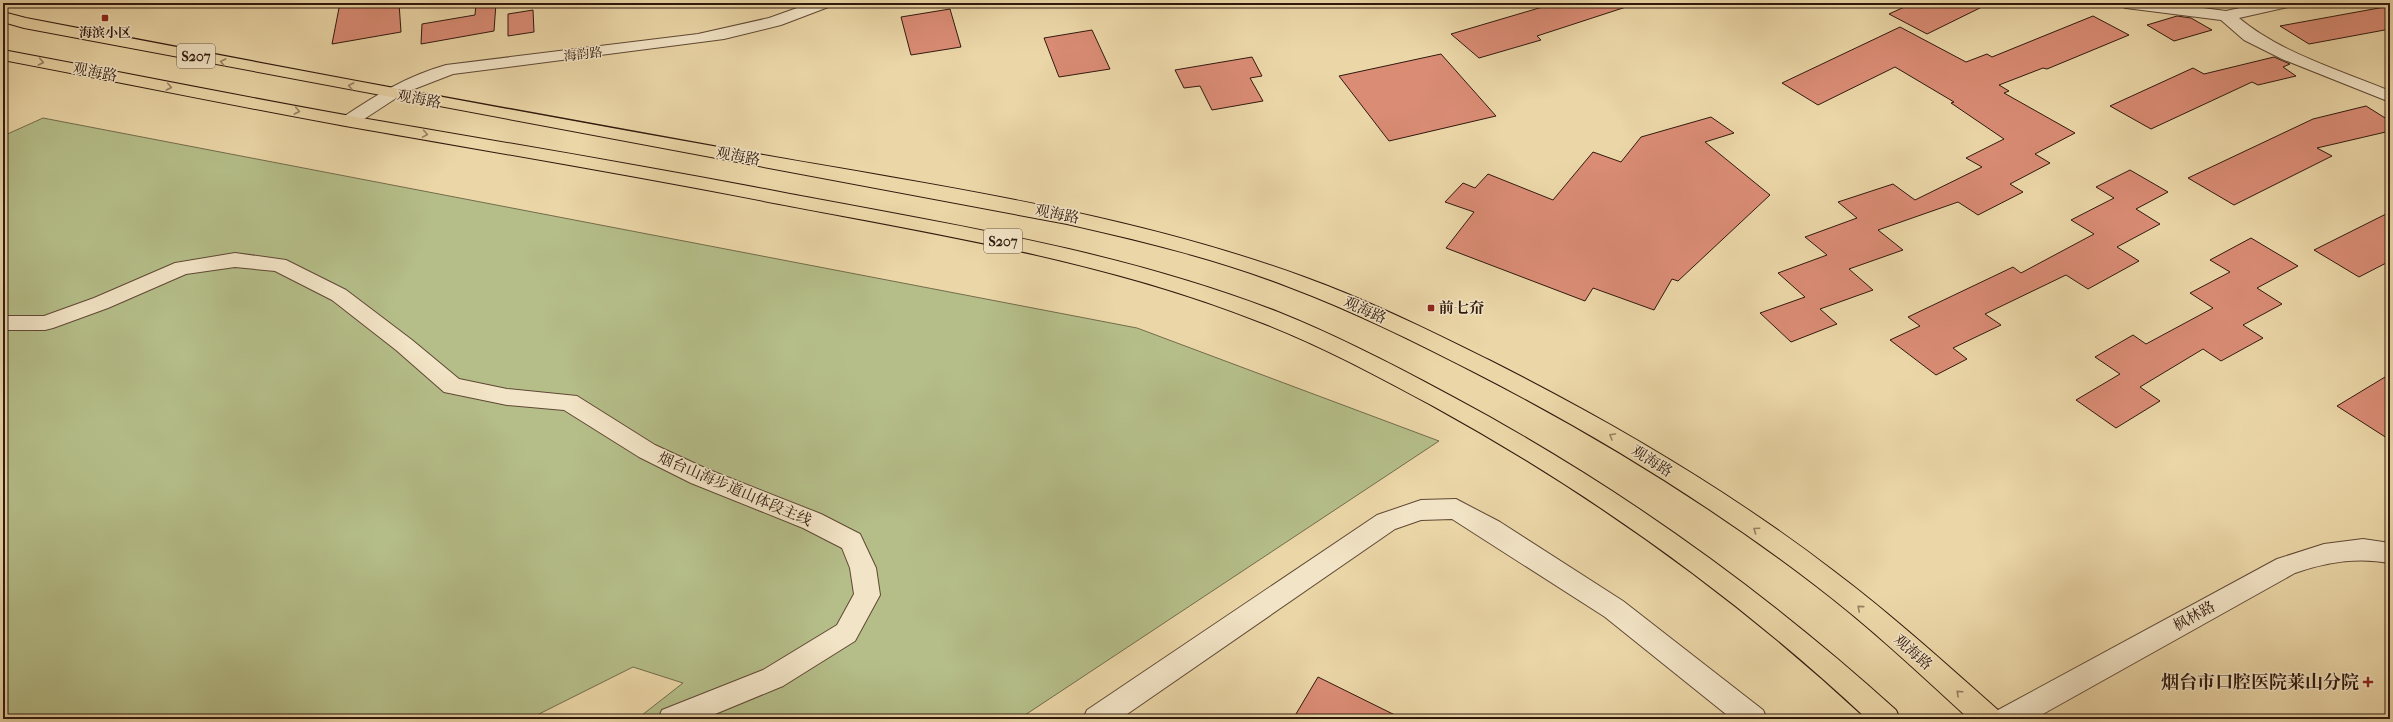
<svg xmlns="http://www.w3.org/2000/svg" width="2393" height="722" font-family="'IM FELL French Canon','Noto Serif SC',serif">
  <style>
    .green { fill: #b5be89; stroke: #726c4b }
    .building { fill: #da8c75; stroke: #30190d }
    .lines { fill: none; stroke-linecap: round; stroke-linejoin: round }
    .minor-casing { stroke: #5f4834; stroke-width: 2 }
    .major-casing { stroke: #30190d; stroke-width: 2 }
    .minor { fill: #f2e4c6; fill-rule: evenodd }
    .major { fill: #ebd6a7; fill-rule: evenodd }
    .oneway { stroke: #978162 }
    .poi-dot { fill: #8f2418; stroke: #f2e4c6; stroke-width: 1.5 }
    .labels { text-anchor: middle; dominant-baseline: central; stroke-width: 3; stroke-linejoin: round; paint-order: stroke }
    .far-poi-label { font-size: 13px; font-weight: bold; fill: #30190d; stroke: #f2e4c6 }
    .far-street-label { font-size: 13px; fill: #30190d; stroke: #f2e4c6 }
    .shield { fill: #f2e4c6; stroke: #6a5644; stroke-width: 1 }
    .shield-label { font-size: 14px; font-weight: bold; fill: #30190d }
    .street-label { font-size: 15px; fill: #30190d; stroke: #f2e4c6 }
    .poi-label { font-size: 15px; font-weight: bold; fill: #30190d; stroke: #f2e4c6; text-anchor: start }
    .near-poi-label { font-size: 18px; font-weight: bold; fill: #30190d; stroke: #f2e4c6; text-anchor: end }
  </style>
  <rect width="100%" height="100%" fill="#ebd6a7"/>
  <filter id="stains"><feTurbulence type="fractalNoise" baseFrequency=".005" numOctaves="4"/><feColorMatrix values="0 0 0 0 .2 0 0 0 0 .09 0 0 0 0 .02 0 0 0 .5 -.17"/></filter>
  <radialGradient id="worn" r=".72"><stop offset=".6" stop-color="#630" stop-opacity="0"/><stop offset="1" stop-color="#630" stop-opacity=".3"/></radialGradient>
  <path class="green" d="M43,118L1137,328L1439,441L1019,719H637L683,683L633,667L529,719H3V136Z"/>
  <g class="building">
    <path d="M340,3H399L401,32L332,44Z"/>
    <path d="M476,3H496L494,31L421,44L422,24L475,15Z"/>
    <path d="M1556,3H1626V7L1537,36L1541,40L1479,58L1451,34Z"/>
    <path d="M1913,3H1990L1927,34L1889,14Z"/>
    <path d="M2390,6V29L2309,44L2280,26Z"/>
    <path d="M950,9L961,47L911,55L901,17Z"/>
    <path d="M533,10L534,32L508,36V14Z"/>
    <path d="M2093,16L2129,35L2047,69L2043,68L1999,85L2009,91L2004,93L2075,133L2035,154L2050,163L2010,184L2023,192L1978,215L1958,202L1878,230L1903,250L1849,269L1873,290L1820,309L1837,324L1791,342L1760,313L1805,297L1778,273L1827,255L1805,237L1857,218L1838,202L1893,184L1915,200L1982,167L1966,158L2004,139L1951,103L1954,102L1895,67L1818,105L1782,83L1900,27L1966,62L1987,54L1992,57Z"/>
    <path d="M2177,16L2191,18L2212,30L2174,41L2147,25Z"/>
    <path d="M1092,30L1110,69L1059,77L1044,38Z"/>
    <path d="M1441,54L1496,116L1389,141L1339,76Z"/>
    <path d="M1252,57L1262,76L1250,78L1263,101L1212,110L1200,86L1184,88L1175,70Z"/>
    <path d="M2274,57L2290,64L2283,67L2296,76L2258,85L2252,82L2151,129L2110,106L2193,68L2204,74Z"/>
    <path d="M2366,106L2390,121V131L2317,148L2332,156L2234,205L2188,178L2313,119Z"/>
    <path d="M1711,117L1734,133L1705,142L1770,195L1678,281L1672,279L1654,310L1593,288L1585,301L1446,248L1474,212L1445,202L1463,183L1475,188L1488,174L1553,200L1593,152L1621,162L1641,137Z"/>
    <path d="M2130,170L2168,192L2136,209L2160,224L2117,247L2139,261L2088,289L2066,275L1985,314L2001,325L1953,348L1967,359L1936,375L1890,340L1920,326L1908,317L2013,267L2021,273L2094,234L2071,220L2114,198L2096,187Z"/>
    <path d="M2390,212V261L2359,277L2314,250Z"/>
    <path d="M2251,238L2298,266L2257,288L2282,304L2243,325L2263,338L2221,361L2203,349L2140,387L2160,401L2116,428L2076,400L2120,374L2095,357L2133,335L2146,344L2213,308L2190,293L2230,272L2210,260Z"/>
    <path d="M2390,374V440L2337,406Z"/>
    <path d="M1318,677L1403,719H1293Z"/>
  </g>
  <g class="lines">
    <g class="minor-casing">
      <g id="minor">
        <path d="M811,3H833L831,6L781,25L724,39L453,74L404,93L355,125H343L340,121L343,117C376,95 407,76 446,65L698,34L769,18Z"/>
        <path d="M2118,3H2164L2226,11L2263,3H2294L2292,6L2239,18C2281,53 2339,70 2390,91V102L2282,59L2244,40L2221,20L2126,8L2120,6Z"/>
        <path d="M235,253L286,260L346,290L412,340L459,379L507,389L577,396L655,445L707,469L821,514L860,534L876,568L880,595L855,641L783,686L703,719H658L662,710L763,670L837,625L854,594L850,568L842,548L803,528L691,483L639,457L564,410L507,405L444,392L396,350L332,300L275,271L235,267L186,274L108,308L53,328L45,330H3V316H44L94,298L175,263Z"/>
        <path d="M1456,499L1500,522L1623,601L1763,710L1767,719H1732L1605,617L1452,519L1421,520L1395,529L1120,719H1083L1087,710L1377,515L1421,500Z"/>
        <path d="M2363,539L2390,543V563C2357,557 2327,562 2295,573L2034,719H1994L1998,710L2277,559L2324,544Z"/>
      </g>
    </g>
    <g class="major-casing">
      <g id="major">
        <path d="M3,12L26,18C268,65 509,110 752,153C937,186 1126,212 1304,277C1368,300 1428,330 1489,360C1610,421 1727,489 1835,572C1892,615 1945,663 1998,710L2002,719H1969C1919,673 1869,626 1815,585C1708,503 1593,433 1474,372C1413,341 1353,311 1289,287C1217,259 1142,241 1067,224L24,28L3,22Z"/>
        <path d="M3,50C121,72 238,96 356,117C501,142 646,166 790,194C954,225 1121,251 1278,312C1338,336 1396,366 1453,397C1614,483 1761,588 1896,710L1900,719H1867C1735,596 1591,493 1433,406C1377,376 1320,345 1260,322C1106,261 941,235 779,204C637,176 494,152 351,127C235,106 119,82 3,60Z"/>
      </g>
    </g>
    <use href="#minor" class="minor"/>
    <use href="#major" class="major"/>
  </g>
  <defs><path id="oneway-chevron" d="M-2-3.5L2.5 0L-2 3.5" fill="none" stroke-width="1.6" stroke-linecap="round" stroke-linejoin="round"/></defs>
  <g class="oneway">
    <use href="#oneway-chevron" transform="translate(41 62) rotate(11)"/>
    <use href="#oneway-chevron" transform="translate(223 62) rotate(-169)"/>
    <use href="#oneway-chevron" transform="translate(351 86) rotate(-169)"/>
    <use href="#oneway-chevron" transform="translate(169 87) rotate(11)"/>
    <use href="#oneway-chevron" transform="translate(297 111) rotate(11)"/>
    <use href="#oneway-chevron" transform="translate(425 134) rotate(10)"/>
    <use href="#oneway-chevron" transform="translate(1612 436) rotate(-150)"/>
    <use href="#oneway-chevron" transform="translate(1756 530) rotate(-145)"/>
    <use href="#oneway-chevron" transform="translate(1860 608) rotate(-140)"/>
    <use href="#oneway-chevron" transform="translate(1959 693) rotate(-138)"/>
  </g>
  <g class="poi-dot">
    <rect x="101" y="14" width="8" height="8" rx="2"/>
    <rect x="1427" y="304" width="8" height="8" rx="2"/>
    <path d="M2366 676h4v4h4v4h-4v4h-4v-4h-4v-4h4z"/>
  </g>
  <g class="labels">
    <g class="far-poi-label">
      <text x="105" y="32">海滨小区</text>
    </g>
    <g class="far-street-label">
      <text transform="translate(583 54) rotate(-7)">海韵路</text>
    </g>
    <g class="shield">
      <rect x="177" y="44" width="38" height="24" rx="3"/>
      <rect x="984" y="229" width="38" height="24" rx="3"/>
    </g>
    <g class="shield-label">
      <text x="196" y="56">S207</text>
      <text x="1003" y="241">S207</text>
    </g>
    <g class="street-label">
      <text transform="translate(95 72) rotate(11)">观海路</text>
      <text transform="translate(419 99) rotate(10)">观海路</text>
      <text transform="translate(738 156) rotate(10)">观海路</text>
      <text transform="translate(1057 214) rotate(11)">观海路</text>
      <text transform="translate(1365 310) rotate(24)">观海路</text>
      <text transform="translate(1652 461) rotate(32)">观海路</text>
      <text transform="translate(735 489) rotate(23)">烟台山海步道山体段主线</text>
      <text transform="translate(2194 616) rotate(-29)">枫林路</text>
      <text transform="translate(1913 652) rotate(41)">观海路</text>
    </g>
    <g class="poi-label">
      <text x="1439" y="308">前七夼</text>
    </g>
    <g class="near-poi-label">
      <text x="2359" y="682">烟台市口腔医院莱山分院</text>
    </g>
  </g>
  <rect width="2393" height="722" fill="none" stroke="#ebd6a7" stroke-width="16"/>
  <rect x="4" y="4" width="2385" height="714" fill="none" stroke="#30190d" stroke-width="2"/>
  <rect x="8" y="8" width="2377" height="706" fill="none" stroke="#30190d"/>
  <rect width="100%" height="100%" filter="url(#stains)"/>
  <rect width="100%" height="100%" fill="url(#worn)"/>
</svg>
